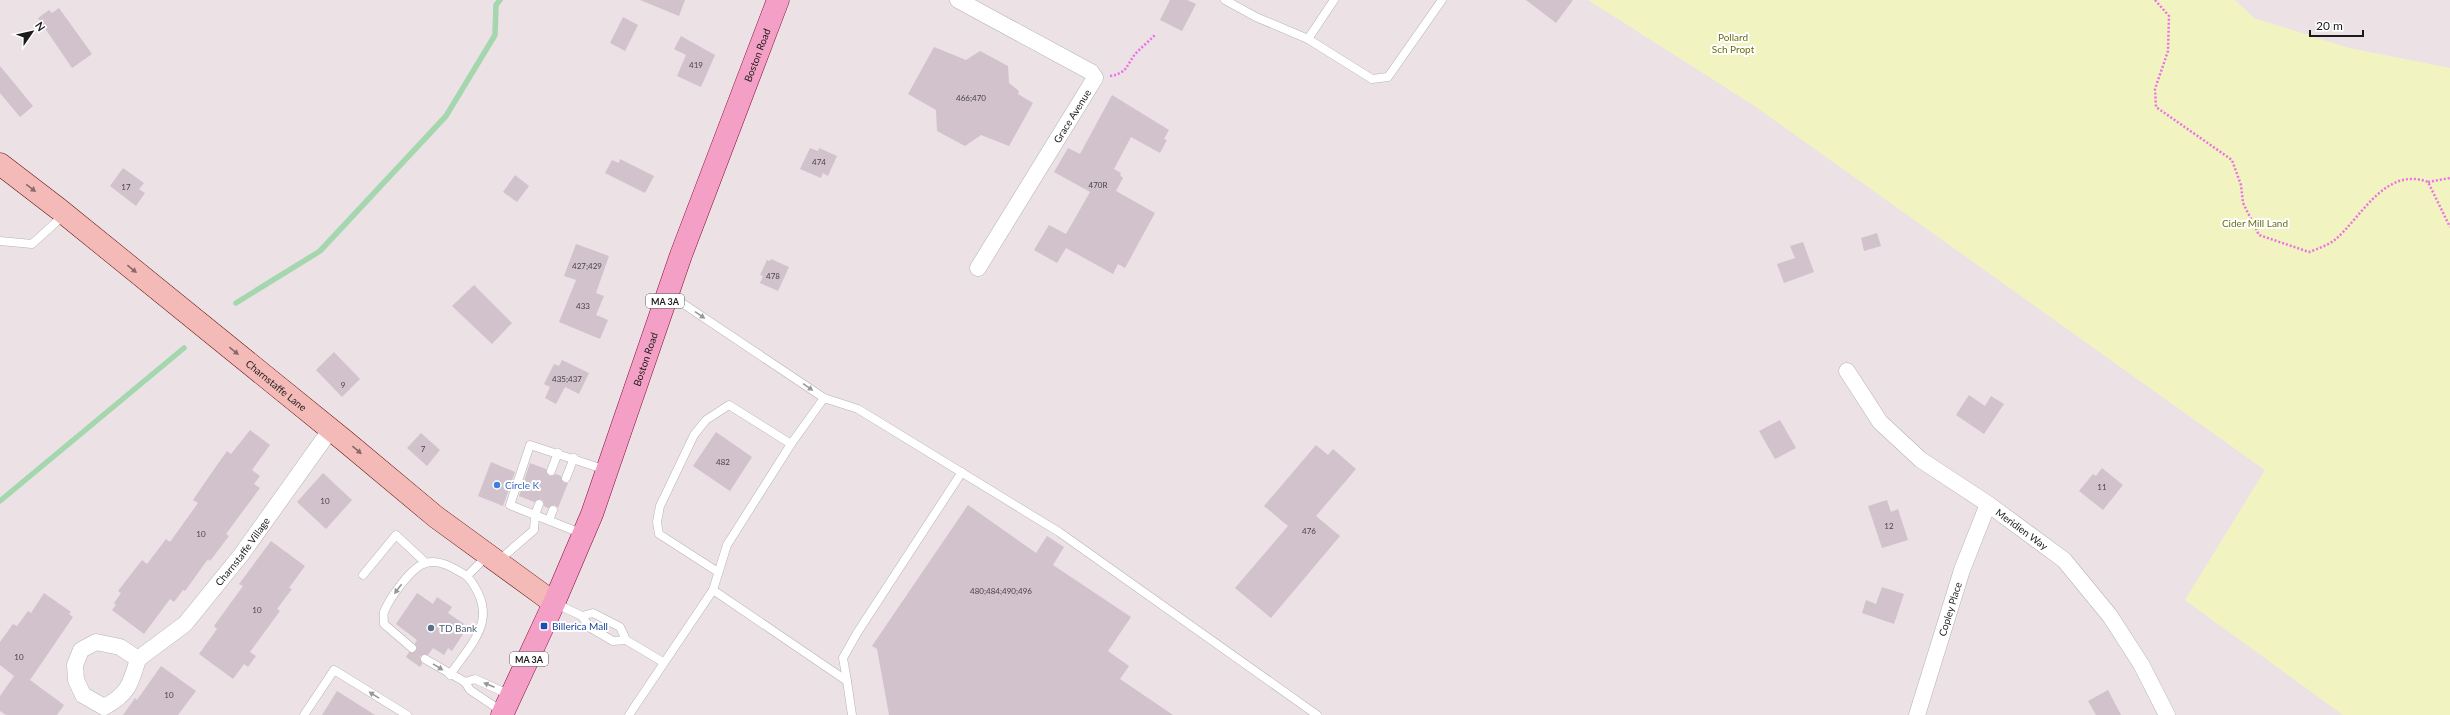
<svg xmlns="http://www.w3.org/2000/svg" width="2450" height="715" font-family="Lato,sans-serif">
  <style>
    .park { fill: #f1f4c0 }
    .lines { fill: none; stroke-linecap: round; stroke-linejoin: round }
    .stream { stroke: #a5d7af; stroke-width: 5.5 }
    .building { fill: #d2c2cc }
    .service-casing { stroke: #b4b4b4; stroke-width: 9 }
    .minor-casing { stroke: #b4b4b4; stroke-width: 17 }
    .secondary-casing { stroke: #68150d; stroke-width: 23 }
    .primary-casing { stroke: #870b37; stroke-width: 23 }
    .path { stroke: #ee70e4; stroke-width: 2.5; stroke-dasharray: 2 2; stroke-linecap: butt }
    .service { stroke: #fff; stroke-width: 8 }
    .minor { stroke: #fff; stroke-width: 16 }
    .secondary { stroke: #f4bab8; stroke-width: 22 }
    .primary { stroke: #f49fc5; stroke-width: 22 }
    .oneway { fill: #886a6a }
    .oneway2 { fill: #989898 }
    .shop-dot { fill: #3f7fe0; stroke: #fff; stroke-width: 1.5 }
    .transit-dot { fill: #1a4fb4; stroke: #fff; stroke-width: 1.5 }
    .service-dot { fill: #5c6f8a; stroke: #fff; stroke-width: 1.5 }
    .labels { text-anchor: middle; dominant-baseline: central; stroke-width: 4; stroke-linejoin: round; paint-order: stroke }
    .number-label { font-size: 8px; fill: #494547 }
    .shield { fill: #fff; stroke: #5f5f5f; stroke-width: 1 }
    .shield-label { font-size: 9px; font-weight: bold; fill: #1b1b1b }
    .park-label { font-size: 10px; fill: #6a6f13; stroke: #fff }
    .street-label { font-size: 10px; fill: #1b1b1b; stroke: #fff }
    .shop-label { font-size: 10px; fill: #366cbe; stroke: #fff; text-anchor: start }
    .transit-label { font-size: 10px; fill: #164399; stroke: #fff; text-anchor: start }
    .service-label { font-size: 10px; fill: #4e5e75; stroke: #fff; text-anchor: start }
  </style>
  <rect width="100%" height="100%" fill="#ece1e5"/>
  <path class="park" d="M1588,0H2235L2254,18L2349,48L2450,68V715H2343L2185,600L2265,470L1753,105Z"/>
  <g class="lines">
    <g class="stream">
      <path d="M236,303L320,251L446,116L495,35L496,5L500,0"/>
      <path d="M0,501L184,348"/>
    </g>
  </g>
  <g class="building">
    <path d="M640,0H685L679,16Z"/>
    <path d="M1170,0H1187L1196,4L1182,31L1160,20Z"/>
    <path d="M1526,0H1573L1556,23Z"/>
    <path d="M59,8L92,54L72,68L38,18L49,10L52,13Z"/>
    <path d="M623,17L638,25L625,51L610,43Z"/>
    <path d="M681,36L715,55L701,87L677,76L686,55L674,49Z"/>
    <path d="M934,47L966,60L980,51L1008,66L1009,83L1019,91L1018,94L1033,103L1009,146L981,135L965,146L937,131L936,110L908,94Z"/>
    <path d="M0,66L33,106L20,117L0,93Z"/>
    <path d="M1112,95L1169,130L1164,139L1167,140L1160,153L1131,137L1114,169L1121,173L1120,175L1123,178L1116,191L1155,213L1125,268L1118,264L1113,274L1066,248L1057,263L1034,250L1049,225L1066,234L1090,192L1054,172L1068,148L1080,154Z"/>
    <path d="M810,148L818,151L819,148L837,156L828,176L823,173L821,178L800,169Z"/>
    <path d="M620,159L654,176L645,193L605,173L612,160L619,163Z"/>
    <path d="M123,168L144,183L139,189L145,193L136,206L110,186Z"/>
    <path d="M515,175L529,186L517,202L503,192Z"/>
    <path d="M1877,233L1881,246L1864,251L1861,238Z"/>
    <path d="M1803,242L1814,272L1784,283L1777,264L1795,258L1790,246Z"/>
    <path d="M576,244L609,256L596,293L604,296L596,315L608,320L600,339L559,322L576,280L564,276Z"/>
    <path d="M771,259L789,267L778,291L760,283L763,276L760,275L767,260L770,261Z"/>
    <path d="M474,285L512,323L492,344L452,306Z"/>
    <path d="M334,352L360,379L342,397L316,370Z"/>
    <path d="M562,360L589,373L579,394L565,387L556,404L545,398L550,387L544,384L554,364L559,366Z"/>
    <path d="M1969,395L1985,406L1991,396L2004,404L1984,434L1956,415Z"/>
    <path d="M1780,420L1796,448L1775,459L1759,431Z"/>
    <path d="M250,430L270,445L252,470L260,476L254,484L260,488L226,534L229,536L210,561L208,559L185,591L183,590L174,602L170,599L144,634L112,610L116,605L114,603L121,593L118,591L142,560L147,564L166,539L170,542L198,503L193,500L210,475L227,451L231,454Z"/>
    <path d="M716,432L752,457L730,491L693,466Z"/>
    <path d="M421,433L440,450L427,466L407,448Z"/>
    <path d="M1316,445L1328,455L1333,449L1356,469L1316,516L1340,536L1271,618L1235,588L1288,526L1264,506Z"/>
    <path d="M491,462L515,472L503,506L478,496Z"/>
    <path d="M530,463L546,469L549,476L556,474L561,476L564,483H568L558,508L555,505L548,508L544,506L543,501L540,499L534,502L519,496Z"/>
    <path d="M2102,468L2123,485L2103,510L2079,491L2093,474L2096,476Z"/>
    <path d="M323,473L352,500L326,529L297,502Z"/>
    <path d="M1887,500L1891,512L1898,509L1908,540L1882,548L1868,506Z"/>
    <path d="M968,505L1036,553L1047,536L1064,547L1053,565L1131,617L1108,651L1129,666L1120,679L1173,715H889L877,649L872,646Z"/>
    <path d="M271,541L305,566L289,588L292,589L277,609L280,611L250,652L256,656L248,667L244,664L233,679L199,654L217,629L214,626L243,586L239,584Z"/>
    <path d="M1882,587L1904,594L1894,624L1862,613L1866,600L1876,604Z"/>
    <path d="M44,593L71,612L69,614L73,617L30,680L64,705L57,715H6L0,711V696L14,676L0,665V642L13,624L17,626L28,611L31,613Z"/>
    <path d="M417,593L433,604L437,597L452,607L448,613L464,624L459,631L463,634L452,651L448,648L444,655L433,648L428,655L420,656L422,664L420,667L406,657L409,652L416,651L415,643L417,640L396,624Z"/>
    <path d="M161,666L196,691L178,715H123L135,698L137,700Z"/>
    <path d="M2108,690L2121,715H2096L2088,701Z"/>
    <path d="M337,691L375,715H322Z"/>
  </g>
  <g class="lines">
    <g class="service-casing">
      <g id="service">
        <path d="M1225,0L1256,17L1308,39L1334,0"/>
        <path d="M1308,39L1372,79L1388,77L1442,0"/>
        <path d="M0,241L32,244L64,215"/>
        <path d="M670,295L824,398L858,409L1059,532L1317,715"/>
        <path d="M551,471L558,453"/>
        <path d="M566,478L574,458"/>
        <path d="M539,504L535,515L583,534"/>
        <path d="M549,520L553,510"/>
        <path d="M498,561L534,530L535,515L510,505L530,445L606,470"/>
        <path d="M718,572L659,534L657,522L660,506L694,435L706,420L729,405L791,444"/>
        <path d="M363,575L396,535L426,563"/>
        <path d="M713,590L847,681L852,715"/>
        <path d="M554,603L582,616L589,627L613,641L626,640"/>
        <path d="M582,616L593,613L620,627L626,640L663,662"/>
        <path d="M412,648L384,624C384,620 383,616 384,612C389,599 412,566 426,563C441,559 455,569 467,576L487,556"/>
        <path d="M425,659L465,682L470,690L503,712"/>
        <path d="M450,675C474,640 501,617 467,576"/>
        <path d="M847,681L843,658L857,633L962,472"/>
        <path d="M465,682L475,679L510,695"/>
        <path d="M304,715L334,670L407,715"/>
        <path d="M629,715L713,590L727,545L791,444L824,398"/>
      </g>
    </g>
    <g class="minor-casing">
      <g id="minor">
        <path d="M958,0L1091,72L1095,78L978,268"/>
        <path id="s1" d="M1847,371L1880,422L1921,460L1988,504L2064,560L2110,616L2141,664L2167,715"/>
        <path d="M96,642L120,647L138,659C131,683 128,695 104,707L83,695L76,680L75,665L81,650Z"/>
        <path id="s2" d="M138,659L185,624L241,555L331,429"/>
        <path id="s3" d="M1917,715L1962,570L1988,504"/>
      </g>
    </g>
    <g class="secondary-casing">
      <g id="secondary">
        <path id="s4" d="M0,164L60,210L345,441L436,517L554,603"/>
      </g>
    </g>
    <g class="primary-casing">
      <g id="primary">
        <path id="s5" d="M502,715L554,603L592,514L681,255L778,0"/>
      </g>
    </g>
    <g class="path">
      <path d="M2155,0L2169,16L2168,51L2155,89L2156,107L2232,160L2241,185L2243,203L2259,235L2309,252C2317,249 2329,245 2336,239C2362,216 2386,166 2428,182L2450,227"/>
      <path d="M1110,76C1129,73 1126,64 1137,52C1143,46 1150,40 1156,34"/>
      <path d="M2428,182L2450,178"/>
    </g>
    <use href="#service" class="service"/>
    <use href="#minor" class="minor"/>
    <use href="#secondary" class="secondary"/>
    <use href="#primary" class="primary"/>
  </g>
  <defs><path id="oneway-solid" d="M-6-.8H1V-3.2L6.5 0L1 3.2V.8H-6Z"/></defs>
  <g class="oneway">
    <use href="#oneway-solid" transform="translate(31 188) rotate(37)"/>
    <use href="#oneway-solid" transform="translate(132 269) rotate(39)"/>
    <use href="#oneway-solid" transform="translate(234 351) rotate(39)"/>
    <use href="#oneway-solid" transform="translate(357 450) rotate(40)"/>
  </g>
  <g class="oneway2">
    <use href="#oneway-solid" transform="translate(700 315) rotate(34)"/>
    <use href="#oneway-solid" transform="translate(808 387) rotate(34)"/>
    <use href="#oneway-solid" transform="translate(398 589) rotate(127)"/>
    <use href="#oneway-solid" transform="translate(438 667) rotate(32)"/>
    <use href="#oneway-solid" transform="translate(489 685) rotate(-157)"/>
    <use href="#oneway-solid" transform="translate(374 695) rotate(-148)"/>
  </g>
  <circle class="shop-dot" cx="497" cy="485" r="4"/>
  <rect class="transit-dot" x="540" y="622" width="8" height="8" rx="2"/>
  <circle class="service-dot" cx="431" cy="628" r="4"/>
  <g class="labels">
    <g class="number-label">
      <text x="696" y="65">419</text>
      <text x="971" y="98">466;470</text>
      <text x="819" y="162">474</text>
      <text x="1098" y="185">470R</text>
      <text x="126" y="187">17</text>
      <text x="587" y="266">427;429</text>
      <text x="773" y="276">478</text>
      <text x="583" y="306">433</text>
      <text x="567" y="379">435;437</text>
      <text x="343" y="385">9</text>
      <text x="423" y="449">7</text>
      <text x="723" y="462">482</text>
      <text x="2102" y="487">11</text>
      <text x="325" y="501">10</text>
      <text x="1889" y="526">12</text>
      <text x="1309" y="531">476</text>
      <text x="201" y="534">10</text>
      <text x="1001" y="591">480;484;490;496</text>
      <text x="257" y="610">10</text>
      <text x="19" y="657">10</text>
      <text x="169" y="695">10</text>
    </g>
    <g class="shield">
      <rect x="646" y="294" width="38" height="14" rx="3"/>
      <rect x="510" y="652" width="38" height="14" rx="3"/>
    </g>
    <g class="shield-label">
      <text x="665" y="301">MA 3A</text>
      <text x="529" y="659">MA 3A</text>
    </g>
    <g class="park-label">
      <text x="1733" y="37">Pollard<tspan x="1733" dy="12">Sch Propt</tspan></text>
      <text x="2255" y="223">Cider Mill Land</text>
    </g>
    <g class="street-label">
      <text stroke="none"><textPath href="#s5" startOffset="708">Boston Road</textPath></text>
      <text transform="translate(1072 116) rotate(-58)">Grace Avenue</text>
      <text stroke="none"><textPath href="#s5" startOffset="384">Boston Road</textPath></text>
      <text stroke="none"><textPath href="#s4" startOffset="354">Charnstaffe Lane</textPath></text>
      <text stroke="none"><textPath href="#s1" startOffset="239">Meridien Way</textPath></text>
      <text stroke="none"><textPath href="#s2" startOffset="151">Charnstaffe Village</textPath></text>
      <text stroke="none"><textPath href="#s3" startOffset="111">Copley Place</textPath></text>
    </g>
    <g class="shop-label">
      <text x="505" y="485">Circle K</text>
    </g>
    <g class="transit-label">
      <text x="552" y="626">Billerica Mall</text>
    </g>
    <g class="service-label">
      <text x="439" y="628">TD Bank</text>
    </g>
  </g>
  <g transform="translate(32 32) rotate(56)" stroke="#ffffff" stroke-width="3" paint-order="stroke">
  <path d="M0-3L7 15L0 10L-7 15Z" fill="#1b1b1b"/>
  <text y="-6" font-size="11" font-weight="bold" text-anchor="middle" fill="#1b1b1b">N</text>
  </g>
  <path d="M2310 30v6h53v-6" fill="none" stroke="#1b1b1b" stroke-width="2"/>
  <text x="2316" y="30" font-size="12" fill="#1b1b1b" stroke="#ffffff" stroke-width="3" paint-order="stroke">20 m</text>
</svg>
